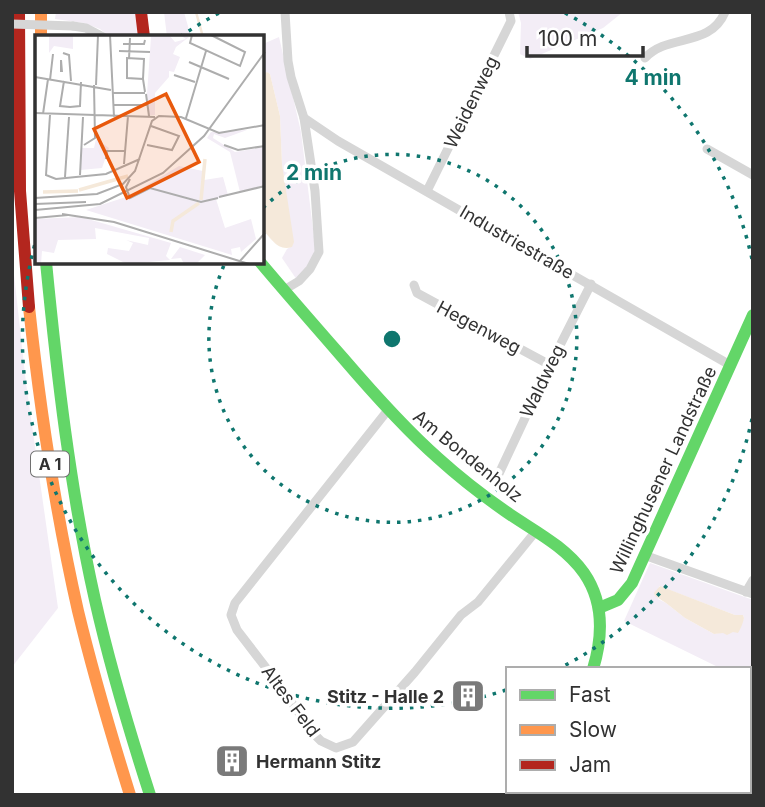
<svg xmlns="http://www.w3.org/2000/svg" width="765" height="807" font-family="Inter,sans-serif">
  <style>
    .green { fill: #f3edf6; fill-rule: evenodd }
    .water { fill: #f5e9da }
    .lines { fill: none; stroke-linecap: round; stroke-linejoin: round }
    .stream { stroke: #f5e9da; stroke-width: 2.5 }
    .street { stroke: #d6d6d6; stroke-width: 9 }
    .fast { stroke: #63d668; stroke-width: 12 }
    .slow { stroke: #ff974d; stroke-width: 12 }
    .jam { stroke: #b3261e; stroke-width: 12 }
    .street-bridge { stroke: #d6d6d6; stroke-width: 9 }
    .ring { fill: none; stroke: #0f766e; stroke-width: 3.5; stroke-dasharray: 3.5 7 }
    .labels { text-anchor: middle; dominant-baseline: central; stroke-width: 7; stroke-linejoin: round; paint-order: stroke }
    .shield { fill: #fff; stroke: #707070; stroke-width: 2 }
    .shield-label { font-size: 16px; font-weight: bold; fill: #323232 }
    .street-label { font-size: 18px; fill: #323232; stroke: #fff }
    .poi-label { font-size: 18px; font-weight: bold; fill: #323232; stroke: #fff; text-anchor: end }
    .inset-river { fill: none; stroke: #f5e9da; stroke-width: 3.5 }
    .inset-road { fill: none; stroke: #adadad; stroke-width: 2 }
    .view { fill: #e8590c; fill-opacity: 0.15; stroke: #e8590c; stroke-width: 3.5 }
    .inset-edge { fill: none; stroke: #323232; stroke-width: 3.5 }
    .centre { fill: #0f766e; stroke: #fff; stroke-width: 3.5 }
    .ring-label { font-size: 21px; text-anchor: middle; font-weight: bold; fill: #0f766e; stroke: #fff; stroke-width: 7; stroke-linejoin: round; paint-order: stroke }
  </style>
  <rect width="100%" height="100%" fill="#fff"/>
  <g class="green">
    <path d="M56,12H135L138,37H110L100,29L84,23L55,19Z"/>
    <path d="M164,12H184L191,37H167Z"/>
    <path d="M518,12H623L603,28L530,59L520,54L521,23Z"/>
    <path d="M279,37L301,132L316,253L297,280L282,258L287,249L292,246L282,164L280,116L270,74L267,72L263,74V44Z"/>
    <path d="M12,256L26,383L58,608L12,667Z"/>
    <path d="M650,563L753,600V684L749,682V669H722L624,621ZM659,586L735,615H743L744,618L741,624L740,629L714,634L685,618L666,603L658,599Z"/>
  </g>
  <g class="water">
    <path d="M267,72L270,74L280,116L282,164L294,242L292,247C278,252 271,238 263,230L262,74Z"/>
    <path d="M660,586L735,615H743L744,618C743,623 741,628 738,633L733,632L727,635L723,633L714,634L685,618L666,603L655,596L654,593Z"/>
  </g>
  <g class="lines">
    <path class="stream" d="M196,12L203,37"/>
    <g class="street">
      <path d="M73,26L86,28L103,37"/>
      <path d="M645,58C668,33 710,48 725,12"/>
      <path d="M304,118L338,141L730,365"/>
      <path d="M707,149L753,175"/>
      <path d="M427,191L511,21L509,12"/>
      <path d="M414,285L417,293L550,365"/>
      <path d="M284,290L299,281L310,269L319,252L315,191L304,118L291,77L288,61L285,12"/>
      <path d="M388,410L235,603L231,615L237,630L280,686L313,733L321,741L336,748L353,742L415,672L461,615L478,602L536,531"/>
      <path d="M496,480L548,369L591,284"/>
      <path d="M644,555L753,594"/>
      <path d="M746,592L753,580"/>
    </g>
    <g class="fast">
      <path d="M46,262C57,375 70,489 95,600C110,666 129,730 150,795"/>
      <path d="M260,262C287,294 315,326 343,358C373,393 404,428 438,458C459,477 482,495 505,511C532,530 564,545 584,573C604,602 603,636 593,669"/>
      <path d="M599,608L618,600L632,583L753,315"/>
    </g>
    <g class="slow">
      <path d="M41,12V37"/>
      <path d="M29,307C40,409 55,510 78,611C93,673 111,734 130,795"/>
    </g>
    <g class="jam">
      <path d="M19,12L20,191L29,307"/>
      <path d="M141,12L144,37"/>
      <path d="M519,795L522,791"/>
    </g>
    <path class="street-bridge" d="M12,24L73,26"/>
  </g>
  <g class="ring">
    <path d="M263 208A184 184 0 1 1 225 263"/>
    <path d="M752 419A369 369 0 0 1 560 668M506 690A369 369 0 0 1 36 240M180 37A369 369 0 0 1 219 13M565 13A369 369 0 0 1 752 259"/>
  </g>
  <defs>
    <g id="building-square" transform="scale(1.75)"><rect x="-9" y="-9" width="18" height="18" rx="4" fill="#7a7a7a" stroke="#fff"/><path d="M-4-6H4V6H1V3H-1V6H-4ZM-2.5-4.3h1.7v1.8h-1.7ZM.8-4.3h1.7v1.8H.8ZM-2.5-1h1.7V.8h-1.7ZM.8-1h1.7V.8H.8Z" fill="#fff"/></g>
  </defs>
  <g fill-rule="evenodd">
    <use href="#building-square" x="468" y="696"/>
    <use href="#building-square" x="232" y="761"/>
  </g>
  <g class="labels">
    <rect class="shield" x="31" y="451.5" width="38" height="25" rx="5"/>
    <g class="shield-label">
      <text x="50" y="464">A 1</text>
    </g>
    <g class="street-label">
      <text transform="translate(471 102) rotate(-64)">Weidenweg</text>
      <text transform="translate(517 242) rotate(30)">Industriestraße</text>
      <text transform="translate(479 327) rotate(28)">Hegenweg</text>
      <text transform="translate(542 381) rotate(-64)">Waldweg</text>
      <text transform="translate(468 456) rotate(39)">Am Bondenholz</text>
      <text transform="translate(663 470) rotate(-65)">Willinghusener Landstraße</text>
      <text transform="translate(291 701) rotate(53)">Altes Feld</text>
    </g>
    <g class="poi-label">
      <text x="444" y="696">Stitz - Halle 2</text>
      <text x="256" y="761" text-anchor="start">Hermann Stitz</text>
    </g>
  </g>
  <g transform="translate(35 35)">
    <rect width="229" height="229" fill="#fff"/>
    <path d="M14,0H38V14L19,11L14,18ZM104,0H134L140,7L151,4L145,0L154,2L141,12L138,19L145,22L139,37L134,36V42L120,58V80H114L112,59L116,2ZM212,95L190,103L179,99L178,103L200,117L229,112V150L205,157L195,117L172,103L176,97ZM61,104L74,113L67,133L45,135L47,113H59ZM144,131L168,136L169,145L188,142L193,160L181,164L190,193L216,184L221,204L206,217L205,212L196,214L197,220L51,175L94,161ZM46,182L136,208L131,221L135,225L92,229L72,219L73,213L94,216L98,208L91,205L113,210L114,203L60,193L61,204L23,205L19,218L7,216L6,229H0V184ZM145,212L170,220L161,229H149L146,223L136,224Z" fill="#f3edf6"/>
    <path class="inset-river" d="M44,155L93,141M8,157L43,156M166,165L170,124M136,197L138,186L164,168"/>
    <path class="inset-road" d="M75,0L79,82M157,0L155,8L205,31L210,17L176,0M88,9H109L110,5M84,16L115,17M28,18L34,20L36,46M94,24L95,3M154,27L194,44M26,37V25L27,37M139,40L160,47M0,42L76,55M108,44L109,24L92,23V43L108,44L110,57M15,45L18,19M29,46L25,71L35,72L45,71L46,47M61,50L63,0M78,58H110M111,59L114,81M78,70H112M0,78L120,82M8,79L13,44M15,80L11,140L21,144L71,139L105,124M151,83L171,16M49,110L60,103L59,50M112,110L137,115L144,101L116,91M189,110L203,115L230,111M71,124L72,116H90M89,129L93,81M45,140L48,82M30,142L34,82M95,144L91,152L95,163L115,153L166,167L183,163M184,162L230,151M0,163L62,159L88,149L100,136L117,86L124,81L146,82L184,98L230,90M0,169L51,167M0,175L65,169L128,138L169,101L230,17M27,179L79,187L214,229M0,183L33,180M205,226L230,198"/>
    <path class="view" d="M131,59L164,127L92,163L59,94Z"/>
    <rect width="229" height="229" class="inset-edge"/>
  </g>
  <circle cx="392" cy="339" r="10" class="centre"/>
  <g class="ring-label">
    <text x="653" y="85">4 min</text>
    <text x="314" y="180">2 min</text>
  </g>
  <rect width="765" height="807" fill="none" stroke="#323232" stroke-width="28"/>
  <rect x="506" y="667" width="245" height="126" fill="#ffffff" stroke="#adadad" stroke-width="2"/>
  <rect x="520" y="690" width="35" height="10" fill="#63d668" stroke="#adadad" stroke-width="2"/>
  <text x="569" y="702" font-size="21" fill="#323232">Fast</text>
  <rect x="520" y="725" width="35" height="10" fill="#ff974d" stroke="#adadad" stroke-width="2"/>
  <text x="569" y="737" font-size="21" fill="#323232">Slow</text>
  <rect x="520" y="760" width="35" height="10" fill="#b3261e" stroke="#adadad" stroke-width="2"/>
  <text x="569" y="772" font-size="21" fill="#323232">Jam</text>
  <path d="M527 46v10h116v-10" fill="none" stroke="#323232" stroke-width="3.5"/>
  <text x="538" y="46" font-size="21" fill="#323232" stroke="#ffffff" stroke-width="5" paint-order="stroke">100 m</text>
</svg>
